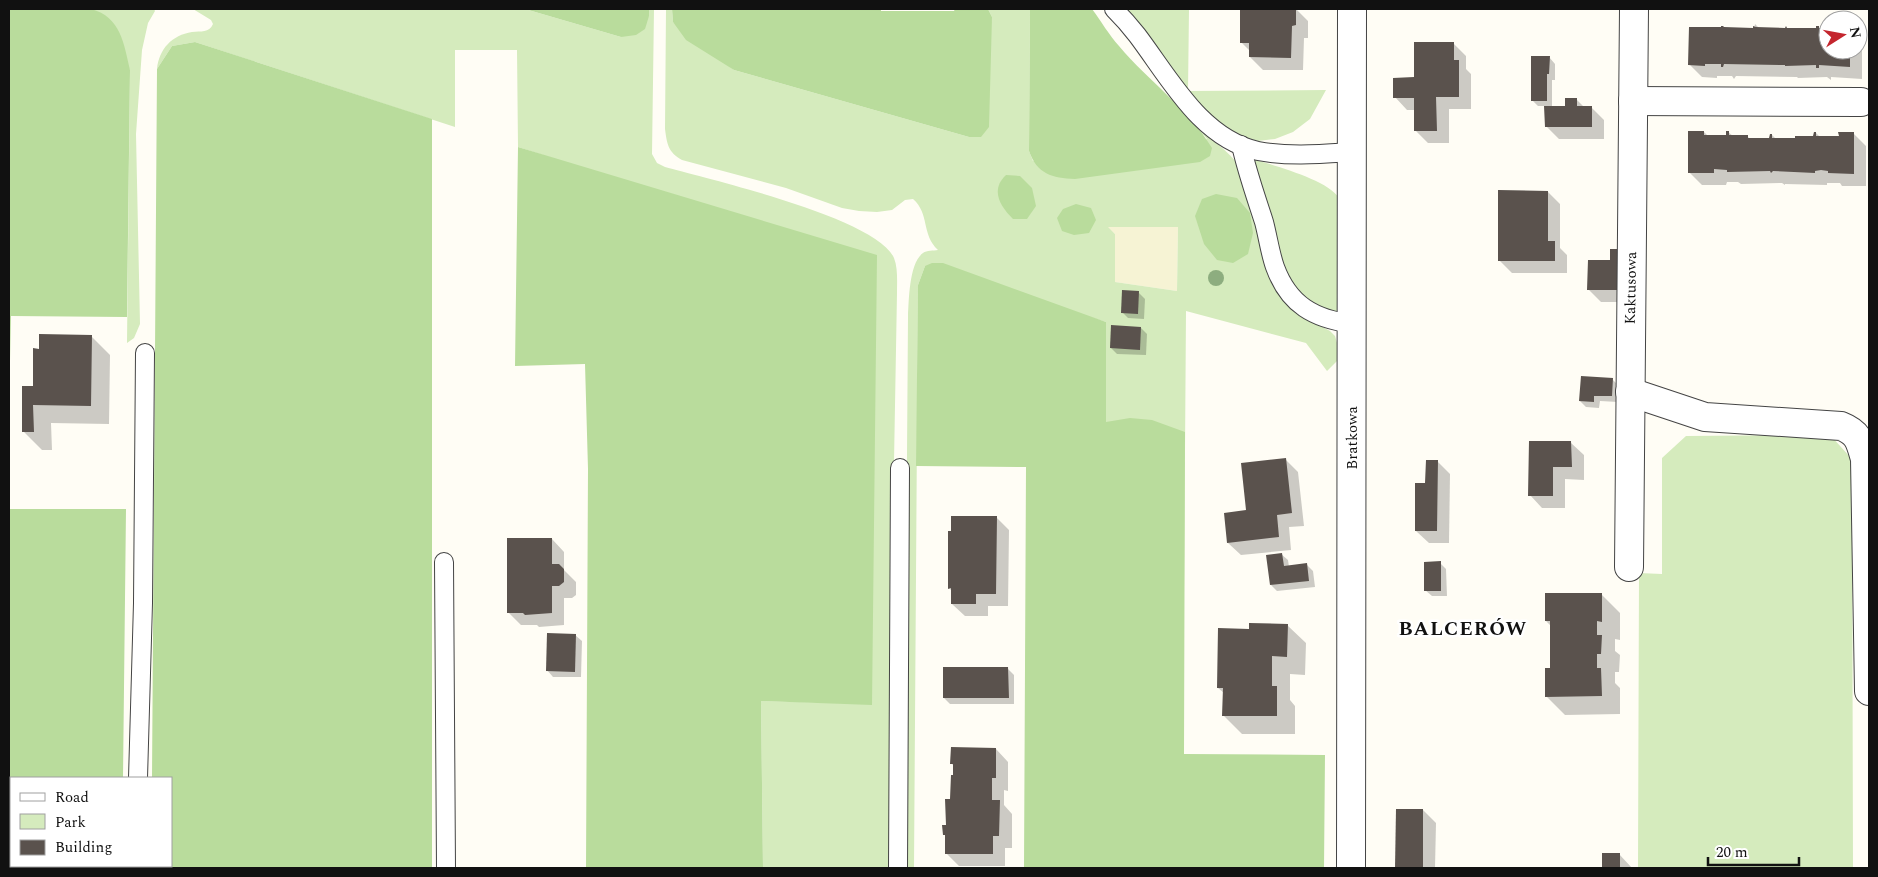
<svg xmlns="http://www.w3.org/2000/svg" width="1878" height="877" font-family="Spectral,serif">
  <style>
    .farmland { fill: #f6f3d4 }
    .green { fill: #d5ebbd; fill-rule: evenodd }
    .forest { fill: #b9dc9c }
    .shadow { fill: #0003 }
    .building { fill: #5a524d }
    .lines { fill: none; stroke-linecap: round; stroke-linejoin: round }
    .service-casing { stroke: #444; stroke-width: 20 }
    .minor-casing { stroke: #444; stroke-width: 30 }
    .service { stroke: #fff; stroke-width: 18 }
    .minor { stroke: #fff; stroke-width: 28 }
    .tree { fill: #8dad7f }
    .labels { text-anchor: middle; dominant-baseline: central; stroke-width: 5; stroke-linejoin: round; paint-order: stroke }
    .street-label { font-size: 15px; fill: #111; stroke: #fff }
    .district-label { font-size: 20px; font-weight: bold; letter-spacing: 1px; fill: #111; stroke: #fff }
  </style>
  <rect width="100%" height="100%" fill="#fffdf5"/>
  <path class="farmland" d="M1178,226L1177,291L1115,282V234L1107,227Z"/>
  <g class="green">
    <path d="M91,9H154L155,11L148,23L142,50L136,134L140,324L134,338L127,343L130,70Z"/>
    <path d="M193,9H525L621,37L649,16V9H654L652,154L657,163L665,167C708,179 877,218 894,258C898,268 897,282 897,293L891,631L889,868H763L761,701L872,704L543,155L518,147L517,50H455V127L195,42L172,46L157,69C159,49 172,35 192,32C201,31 209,33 213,24L211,20Z"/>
    <path d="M666,9H672L673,22L734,70L969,137L992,17L988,9H1030L1029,151L1033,161L1207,139L1193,123C1209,138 1228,150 1241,168L1304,317L1330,331L1335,336L1338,346V360L1327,371L1306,343L1186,311L1184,593L1105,592L1106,322L925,266L918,285L914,868H904L908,316C909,300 909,263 923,253C927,250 933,251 938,250C921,234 930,214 913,199L905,200L892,210L877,212L859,211L842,208L786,188L682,160C668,152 667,144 665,129ZM1108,227H1178L1177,291L1115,282V234Z"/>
    <path d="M1125,9H1189L1188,91L1326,90L1310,119L1293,132L1275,139L1258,141L1238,135L1220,124L1203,110Z"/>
    <path d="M1249,158C1272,165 1327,179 1339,198L1341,300L1338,311L1330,314L1296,292L1285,276Z"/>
    <path d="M1830,435L1852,459L1853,868H1638L1639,573L1662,574V458L1686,436Z"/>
  </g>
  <g class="forest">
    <path d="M9,9H91C121,17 124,44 130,70L127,317L11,316L10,361Z"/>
    <path d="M525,9H649V16L645,29L636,35L621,37Z"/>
    <path d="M672,9H881V11H954L955,9H988L992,17L989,127L981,137H969L734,70L686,40L673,22Z"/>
    <path d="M1030,9H1092C1101,21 1109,35 1119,46C1148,81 1188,108 1212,148L1210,156L1200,162L1075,179C1052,178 1037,174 1029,151Z"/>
    <path d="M195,42L432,119V868H151V866H171V778H152L157,69L172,46Z"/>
    <path d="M518,147L877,255L872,705L761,701L763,868H586L588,469L585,364L515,366Z"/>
    <path d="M1006,175L1020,176L1032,188L1036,206L1027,219H1013C1000,206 990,190 1006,175Z"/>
    <path d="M1216,194L1237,198L1250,213L1253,233L1248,254L1233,263L1217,260L1204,244L1195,216L1202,199Z"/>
    <path d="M1076,204L1091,208L1096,220L1089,233L1074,235L1062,231L1057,218L1063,209Z"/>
    <path d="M932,263H943L1106,322V422L1130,418L1152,420L1185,432L1184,754L1325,755L1324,868H1024L1026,467L916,466L918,285L925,266Z"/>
    <path d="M9,509H126L123,778H11V866H122V868H9Z"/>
  </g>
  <g class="shadow">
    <path d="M1242,9H1296L1308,21V38H1304L1303,70H1263L1250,57V51L1241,42Z"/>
    <path d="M1755,24L1760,29L1828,30V50H1858V38L1862,43V79L1831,77V80L1827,77L1798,78L1797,77L1736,76L1734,79L1732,76H1717V78L1702,77L1690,65L1754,29Z"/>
    <path d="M1454,44L1466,56V69L1471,74V109H1449V143H1428L1415,130V110H1407L1395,97Z"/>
    <path d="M1549,57L1555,64V80H1552V107H1566L1576,99L1584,107H1591L1604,120V139H1559L1546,126V106H1538L1532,100Z"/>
    <path d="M1704,132L1708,136L1727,137L1728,132L1733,136H1747L1750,139L1771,140L1772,135L1776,139L1814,137L1816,133L1820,137L1840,138L1854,134L1866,146V186H1842L1840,183H1827V185L1785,184V185L1782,183L1741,184L1738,182H1727L1726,185H1702L1689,172Z"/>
    <path d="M1548,192L1560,204V248L1567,255V273H1512L1499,260Z"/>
    <path d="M1612,262L1638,302H1601L1588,289Z"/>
    <path d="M1139,293L1145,299L1144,319L1128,318L1122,312Z"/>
    <path d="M1141,328L1147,334L1146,355L1117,354L1111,348Z"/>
    <path d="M91,336L110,355L109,424L51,423L52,450H42L23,431L34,387Z"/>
    <path d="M1612,379L1618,385V402L1600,401L1599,408L1586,407L1580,401Z"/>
    <path d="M1571,443L1584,455V480L1565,479V508H1542L1530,495Z"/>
    <path d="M1285,459L1298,472L1304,526L1289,527L1291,550L1241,555L1228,543L1247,511Z"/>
    <path d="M1437,461L1450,474L1449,543H1429L1416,531L1427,485Z"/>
    <path d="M996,517L1009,530L1008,606H988V616H965L952,604V591L949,588Z"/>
    <path d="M552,539L564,552V570L576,582V595L572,598H564V625L539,627L537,625H521L508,612Z"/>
    <path d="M1281,554L1288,560L1289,567L1307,565L1313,571L1315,587L1277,591L1271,585Z"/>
    <path d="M1440,563L1446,569L1447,596H1432L1425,590Z"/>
    <path d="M1601,594L1620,613V640L1615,639V651L1620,655L1619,672H1615V683L1620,688V714L1565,715L1546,696L1551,670V626L1546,621Z"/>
    <path d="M1287,625L1306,643L1305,675L1290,674V700L1295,706V734H1242L1223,715L1224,693L1218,688L1250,630Z"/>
    <path d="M575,635L582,641L581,677H553L547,670Z"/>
    <path d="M1008,669L1014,675V704H950L944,698Z"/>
    <path d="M996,749L1008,762V791L1004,790V805L1012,814V848H1005V866H959L946,853V837L944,834L948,826L954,776V766L952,764Z"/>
    <path d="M1397,810H1423L1436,823L1435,868H1397Z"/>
    <path d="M1603,854H1619L1632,868H1603Z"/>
  </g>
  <g class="building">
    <path d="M1240,9H1296V25L1292,26L1291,58L1249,57V43H1240Z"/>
    <path d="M1721,26H1723L1724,27L1753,28V26L1756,27L1785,28L1786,26L1787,28H1816V26H1819V28L1828,29V50H1850V67L1819,65V68H1816V65L1785,66V65L1724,64L1723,67H1721V64H1705V66L1688,65L1689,27H1721Z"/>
    <path d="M1414,42H1454V60H1459V97H1436L1437,131H1414V98H1393V78L1414,77Z"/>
    <path d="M1531,56H1550L1549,74H1547V101H1531Z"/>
    <path d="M1565,98H1577V106H1592V127H1545L1544,106H1565Z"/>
    <path d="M1688,131H1704V135H1726V131H1729V135H1748V138H1769L1770,134H1772V138H1795V136H1813L1814,132H1816V136H1839L1838,132H1854V174L1828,173V171L1821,170L1815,171V173L1773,171L1771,173L1770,171L1727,172V170L1714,169V173H1688Z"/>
    <path d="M1498,190L1548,191V241H1555V261H1498Z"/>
    <path d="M1610,249H1626L1625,290H1587L1588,260H1610Z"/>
    <path d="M1122,290L1139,291L1138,314L1121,313Z"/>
    <path d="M1111,325L1141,327L1140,350L1110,348Z"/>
    <path d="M39,334L92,335L91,406L33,405L34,432H22V386H33V348L39,349Z"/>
    <path d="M1581,376L1613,378L1612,396H1594V402L1579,401Z"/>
    <path d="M1529,441H1571L1572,467H1553V496H1528Z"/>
    <path d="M1286,458L1292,513L1277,515L1279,537L1227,543L1224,513L1246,510L1241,463Z"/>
    <path d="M1426,460H1438L1437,531H1415V483H1425Z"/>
    <path d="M951,516H997L996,594H976V604H951V588L948,589V531H951Z"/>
    <path d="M507,538H552V564H559L564,569V582L559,586H552V613L525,615L523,613H507Z"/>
    <path d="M1282,553L1284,566L1307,563L1309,581L1270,585L1266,555Z"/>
    <path d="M1441,561V591H1424V562Z"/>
    <path d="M1545,593H1602V622L1597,621V635H1602L1601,654H1597V668H1601L1602,696L1545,697V668H1550V621H1545Z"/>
    <path d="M1249,623L1288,624L1287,657L1272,656V686H1277V716H1222L1223,688H1217L1218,628L1249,629Z"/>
    <path d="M547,633L576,634L575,672L546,671Z"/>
    <path d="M943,667H1008L1009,698H943Z"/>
    <path d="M951,747L996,748V778H992V800H1000L999,836H993V854H945V835H943L942,825H946L945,799H950L951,775H953V764H950Z"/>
    <path d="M1396,809H1423V868H1395Z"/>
    <rect x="1602" y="853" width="18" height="15"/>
  </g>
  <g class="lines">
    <g class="service-casing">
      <g id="service">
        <path d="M1114,9C1122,17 1130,26 1137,35C1169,77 1201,139 1258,151C1289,157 1322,154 1353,152"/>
        <path d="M1241,145C1247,172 1256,197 1264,222C1268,237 1270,253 1275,267C1289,305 1314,319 1353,324"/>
        <path d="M444,562L446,868"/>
        <path d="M138,778L143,603L145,353"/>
        <path d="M137,868V866"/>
        <path d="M898,868L900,468"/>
      </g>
    </g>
    <g class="minor-casing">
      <g id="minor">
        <path d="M1633,101L1861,102"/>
        <path d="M1630,392L1705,417L1841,426C1859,433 1860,442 1865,459L1869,691"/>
        <path d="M1629,567L1634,9"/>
        <path d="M1351,868L1352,9"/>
      </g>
    </g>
    <use href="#service" class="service"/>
    <use href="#minor" class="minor"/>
  </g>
  <circle class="tree" cx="1216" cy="278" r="8"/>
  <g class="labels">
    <g class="street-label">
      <text transform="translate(1631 288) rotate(-89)">Kaktusowa</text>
      <text transform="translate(1352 438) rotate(-90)">Bratkowa</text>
    </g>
    <g class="district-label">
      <text x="1463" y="629">BALCERÓW</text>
    </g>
  </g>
  <rect width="1878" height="877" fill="none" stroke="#111111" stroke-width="20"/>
  <rect x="10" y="777" width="162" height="90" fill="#ffffff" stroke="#a0a0a0"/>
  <rect x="20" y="793" width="25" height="8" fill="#ffffff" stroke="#a0a0a0"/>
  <text x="55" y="802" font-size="15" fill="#111111">Road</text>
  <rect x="20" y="814" width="25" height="15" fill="#d5ebbd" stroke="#a0a0a0"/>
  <text x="55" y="827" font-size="15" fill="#111111">Park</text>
  <rect x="20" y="840" width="25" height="15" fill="#5a524d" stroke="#a0a0a0"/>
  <text x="55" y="852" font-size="15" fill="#111111">Building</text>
  <g transform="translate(1843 35) rotate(79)"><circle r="24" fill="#ffffff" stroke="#a0a0a0"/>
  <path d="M0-4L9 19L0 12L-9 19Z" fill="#c4262e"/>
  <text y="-8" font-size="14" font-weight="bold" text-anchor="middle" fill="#111111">N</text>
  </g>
  <path d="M1708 857v8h91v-8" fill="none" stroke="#111111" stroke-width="2.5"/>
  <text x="1716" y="857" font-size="15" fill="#111111" stroke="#ffffff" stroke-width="4" paint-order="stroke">20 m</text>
</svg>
